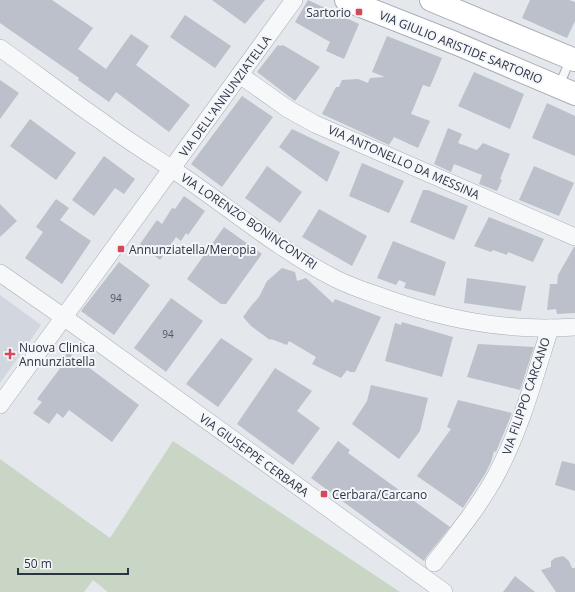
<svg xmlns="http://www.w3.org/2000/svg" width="575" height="592" font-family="'Open Sans',sans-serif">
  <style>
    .built { fill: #d2d6de }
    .green { fill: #c9d6c5 }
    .building { fill: #bbc0ca }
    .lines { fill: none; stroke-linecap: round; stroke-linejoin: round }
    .lane-casing { stroke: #a9aeb7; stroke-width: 10 }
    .street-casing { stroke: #a9aeb7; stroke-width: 18 }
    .secondary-casing { stroke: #a9aeb7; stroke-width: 24 }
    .lane { stroke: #f7f8fa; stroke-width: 8 }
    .street { stroke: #f7f8fa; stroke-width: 17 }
    .secondary { stroke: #fff; stroke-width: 22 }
    .poi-dot { fill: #d1495b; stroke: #f4f6f9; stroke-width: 1.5 }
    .labels { text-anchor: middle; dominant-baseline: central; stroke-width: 4; stroke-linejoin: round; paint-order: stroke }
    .number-label { font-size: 10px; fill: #4f5766 }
    .poi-label { font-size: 12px; fill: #2b3445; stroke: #f4f6f9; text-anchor: start }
    .street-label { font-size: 12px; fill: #2b3445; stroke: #f4f6f9 }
  </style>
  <rect width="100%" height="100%" fill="#e4e7ec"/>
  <path class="built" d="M0,295L41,325L0,383Z"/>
  <path class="green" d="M173,441L400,592H108L93,580L84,592H0V459L110,538Z"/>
  <g class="building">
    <path d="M0,0H52L93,28L78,49L106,69L131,34L149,46L136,65L190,105L169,132L116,92L109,102L78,80L79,78L0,23Z"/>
    <path d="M212,0H265L245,24Z"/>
    <path d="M308,0L359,24L344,59L326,51L330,42L295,22Z"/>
    <path d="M530,0H569L575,2V21L567,38L522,18Z"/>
    <path d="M185,15L231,46L215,68L170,37Z"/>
    <path d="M387,36L442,58L430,87L423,85L411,114L430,121L418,148L394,137L389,145L322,114L336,87H339L342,80L358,79L368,83L370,78L385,77L372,72Z"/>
    <path d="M278,45L280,46L283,45L320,67L295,101L257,72Z"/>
    <path d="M474,72L524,94L510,129L458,106Z"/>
    <path d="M0,80L19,93L0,119Z"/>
    <path d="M242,96L273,117L222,187L191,164Z"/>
    <path d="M547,103L575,116V156L532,138Z"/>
    <path d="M30,119L76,153L56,180L10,146Z"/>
    <path d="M448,128L462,134L458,143L477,150L483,143L510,154L500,179L502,180L497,191L479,184L482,175L454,164L451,172L434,164Z"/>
    <path d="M292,129L340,152L327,182L279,147Z"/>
    <path d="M104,156L135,179L124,194L115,188L94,216L72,200Z"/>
    <path d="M362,163L404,181L389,213L349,196Z"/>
    <path d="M267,166L302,192L280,223L245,198Z"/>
    <path d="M534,166L574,183L559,216L519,200Z"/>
    <path d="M423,190H428L468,206L454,240L410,222Z"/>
    <path d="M184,196L205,211L188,235L186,233L181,241L176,237L160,260L140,244L157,220L162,224L172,208L175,209Z"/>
    <path d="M56,199L69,208L60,220L91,241L62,284L25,258L43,232L36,227Z"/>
    <path d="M0,204L17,221L0,237Z"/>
    <path d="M319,209L367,236L352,266L302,237Z"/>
    <path d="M489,217L544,239L533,262L508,252L507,255L493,250L491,252L474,246Z"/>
    <path d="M224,227L262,254L226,304H221L187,279Z"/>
    <path d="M393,241L446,262L435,296L404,288L406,283L399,280L396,285L377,278Z"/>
    <path d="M574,247H575V313L557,314L556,309L547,310L550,284H557L558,275Z"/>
    <path d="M119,262L150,285L114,335L81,311Z"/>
    <path d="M282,268L295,272L297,281L306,278L333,303L335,299L381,317L355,372H350L347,370L341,378L312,364L316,357L289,341L287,345L271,339L270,340L251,326L243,317L251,306L259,297L267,281Z"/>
    <path d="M467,278L526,286L521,311L464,303Z"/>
    <path d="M171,298L203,321L166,372L134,348Z"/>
    <path d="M402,322L453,337L442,377L385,361L395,323L401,325Z"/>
    <path d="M221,338L253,359L218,407L186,384Z"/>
    <path d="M478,344L534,347L520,390L467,377Z"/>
    <path d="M68,352L139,405L112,442L69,410L63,418L57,413L49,424L33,413L42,402L37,399L61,367L59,365Z"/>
    <path d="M275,368L312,391L297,411L320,428L293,465L237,424Z"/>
    <path d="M371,385L428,398L420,431L399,459L352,424L367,401Z"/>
    <path d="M458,400L512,413L496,452L494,451L491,462L485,474L463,508L417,476L451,429L447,427Z"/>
    <path d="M338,441L350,450L348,453L450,527L426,557L424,561L311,478Z"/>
    <path d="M562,461L575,464V491L555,485Z"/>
    <path d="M563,556L569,561L572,568H575V592H556L541,570L551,567V561L555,558Z"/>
    <path d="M515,576L535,592H503Z"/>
  </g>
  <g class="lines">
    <g class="lane-casing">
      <path id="lane" d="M559,86L570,60"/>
    </g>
    <g class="street-casing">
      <g id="street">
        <path d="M0,48C35,73 69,99 104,123C128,141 153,156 178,173C230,208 279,250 336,279C352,287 368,292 385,298C446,320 510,332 575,327"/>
        <path d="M240,75L288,109L315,124L575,237"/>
        <path d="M0,273L72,323L444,592"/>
        <path d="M0,405L294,0"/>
        <path d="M434,563C455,536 477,509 494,479C520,432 534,379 550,328"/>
      </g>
    </g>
    <g class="secondary-casing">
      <g id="secondary">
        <path d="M346,0L455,43L575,94"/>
        <path d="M431,0L575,60"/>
      </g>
    </g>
    <use href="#lane" class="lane"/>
    <use href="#street" class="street"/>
    <use href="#secondary" class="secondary"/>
  </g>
  <g class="poi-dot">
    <rect x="355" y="8" width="8" height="8" rx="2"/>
    <rect x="117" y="245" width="8" height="8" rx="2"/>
    <path d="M8 348h4v4h4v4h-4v4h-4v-4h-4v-4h4z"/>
    <rect x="320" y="490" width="8" height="8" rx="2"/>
  </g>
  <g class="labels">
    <g class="number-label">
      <text x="116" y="298">94</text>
      <text x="168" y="334">94</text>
    </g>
    <g class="poi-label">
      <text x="351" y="12" text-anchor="end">Sartorio</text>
      <text x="129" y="249">Annunziatella/Meropia</text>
      <text x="19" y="347">Nuova Clinica<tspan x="19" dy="14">Annunziatella</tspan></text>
      <text x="332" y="494">Cerbara/Carcano</text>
    </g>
    <g class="street-label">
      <text transform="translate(461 47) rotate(22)">VIA GIULIO ARISTIDE SARTORIO</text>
      <text transform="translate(225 96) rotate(-54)">VIA DELL'ANNUNZIATELLA</text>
      <text transform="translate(404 162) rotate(24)">VIA ANTONELLO DA MESSINA</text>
      <text transform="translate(249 221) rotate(34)">VIA LORENZO BONINCONTRI</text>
      <text transform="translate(526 396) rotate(-71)">VIA FILIPPO CARCANO</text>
      <text transform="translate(254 455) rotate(36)">VIA GIUSEPPE CERBARA</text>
    </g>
  </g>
  <path d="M18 568v6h110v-6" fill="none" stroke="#2b3445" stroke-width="2"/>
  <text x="24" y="568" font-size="12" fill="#2b3445" stroke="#f4f6f9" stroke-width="3" paint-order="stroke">50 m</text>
</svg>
